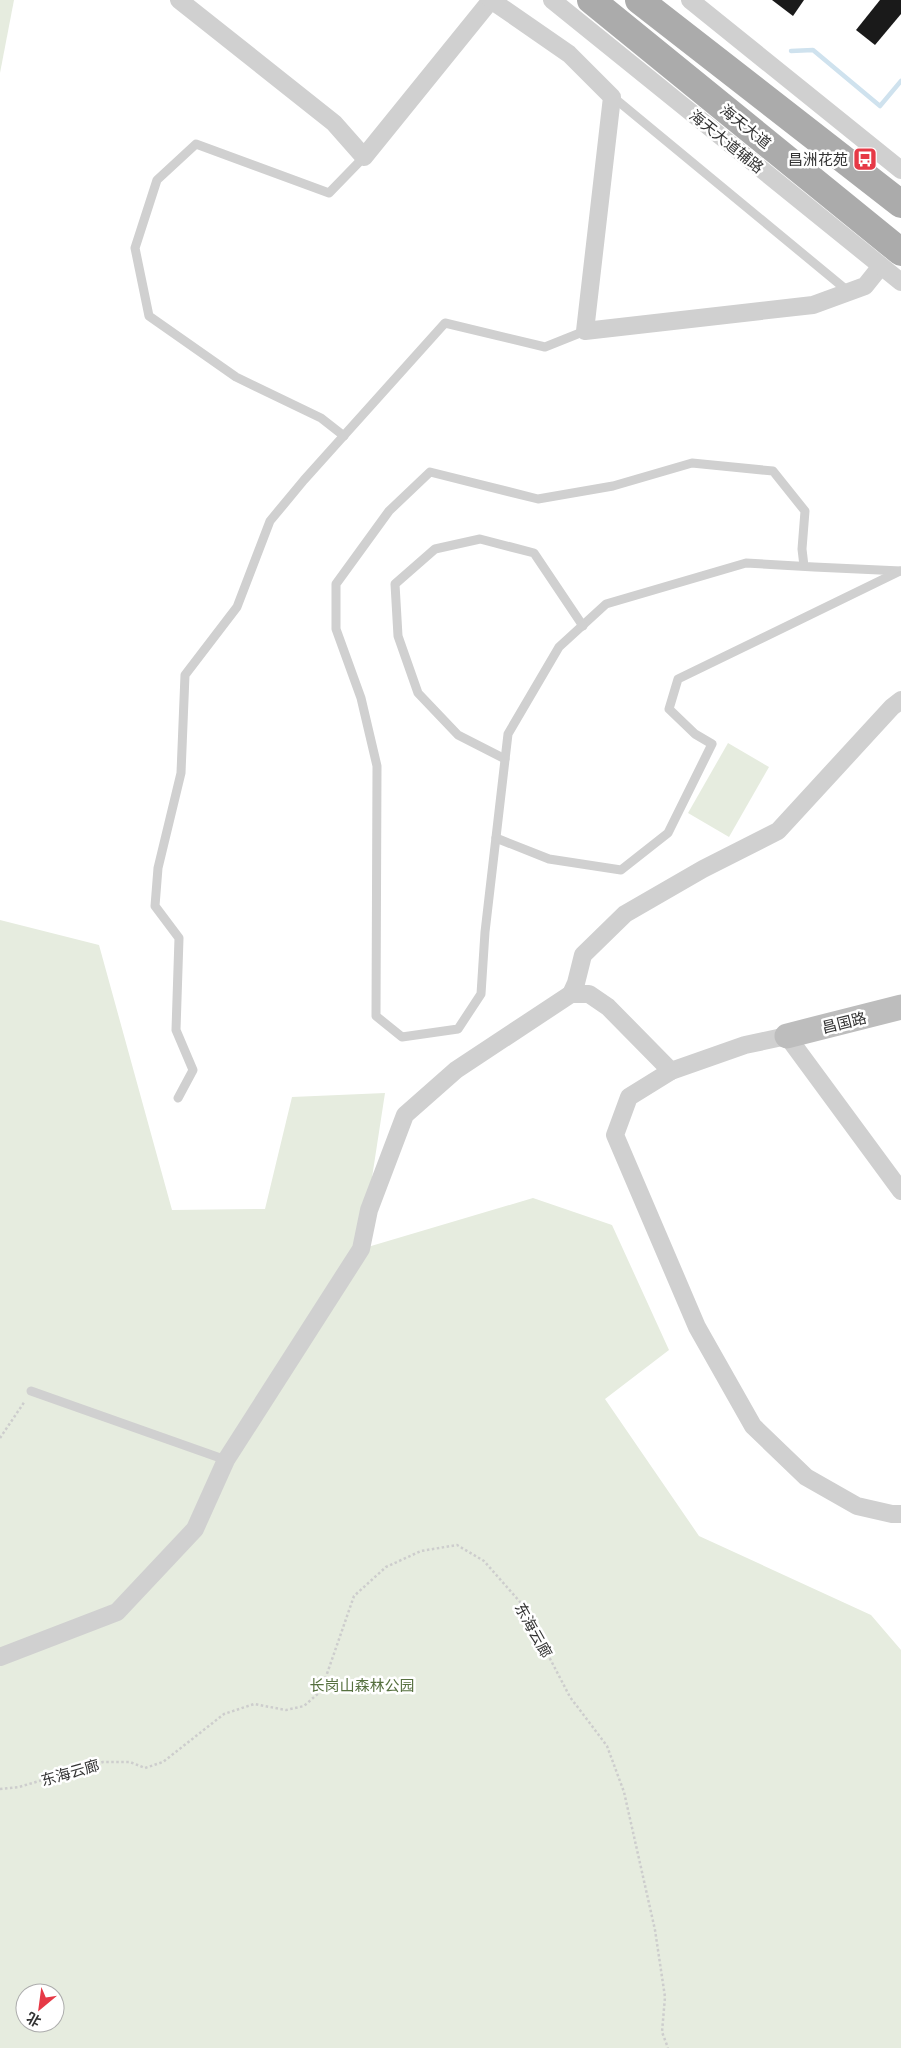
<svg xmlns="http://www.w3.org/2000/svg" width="901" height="2048" font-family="Barlow,'Noto Sans SC',sans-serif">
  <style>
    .green { fill: #e6ecdf; fill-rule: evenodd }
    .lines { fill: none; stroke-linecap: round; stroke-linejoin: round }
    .stream { stroke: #cfe2ee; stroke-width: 4.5 }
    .building { fill: #1a1a1a }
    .path { stroke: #cdcdcd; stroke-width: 2.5; stroke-dasharray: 2.5 2.5; stroke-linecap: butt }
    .lane { stroke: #d0d0d0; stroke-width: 9 }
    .street { stroke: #d0d0d0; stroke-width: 18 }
    .secondary { stroke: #bdbdbd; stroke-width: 25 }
    .primary { stroke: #ababab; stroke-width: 28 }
    .labels { text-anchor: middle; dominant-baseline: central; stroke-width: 5; stroke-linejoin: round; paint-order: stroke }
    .street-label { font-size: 15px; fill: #333; stroke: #fff }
    .poi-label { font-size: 15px; fill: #333; stroke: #fff; text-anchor: end }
    .park-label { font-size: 15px; fill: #56703f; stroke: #fff }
  </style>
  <rect width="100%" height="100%" fill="#fff"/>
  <g class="green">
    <path d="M0,0H14L0,73Z"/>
    <path d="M728,743L769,767L729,837L688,813Z"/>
    <path d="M0,920L99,945L172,1210L265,1209L292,1097L385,1093L361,1249L533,1198L612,1225L669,1350L605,1399L699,1536L871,1615L901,1650V2048H0ZM25,1993H55V2023H25Z"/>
  </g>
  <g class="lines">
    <path class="stream" d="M791,51L813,50L880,106L901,81"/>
  </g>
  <g class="building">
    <path d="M772,0H804L793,16Z"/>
    <path d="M880,0H901V14L875,45L856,30Z"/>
  </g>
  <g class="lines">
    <g class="path">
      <path d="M0,1438L25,1401"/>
      <path d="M0,1789L19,1787L103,1762H130L145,1768L163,1762L224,1714L254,1704L286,1710L304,1706L321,1691L354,1596L386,1567L421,1551L457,1545L484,1561L521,1603L570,1697L607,1746L624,1792L655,1930L665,1997L662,2032L668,2048"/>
    </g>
    <g class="lane">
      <path d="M613,97L849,292"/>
      <path d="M344,436L321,418L236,377L149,316L135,248L157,180L196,144L329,193L364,157"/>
      <path d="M804,566L802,549L805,511L773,471L692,463L613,486L538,499L430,472L389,511L336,584V629L361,698L377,766L376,1016L402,1037L458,1029L481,994L485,932L508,734L559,647L606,604L746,563L814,567L901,571"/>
      <path d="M505,759L458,735L418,693L398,636L395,584L435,549L480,539L534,553L583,626"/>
      <path d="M496,838L549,859L621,870L668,833L712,744L695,734L669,709L678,679L900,571"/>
      <path d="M178,1098L193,1070L176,1030L179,938L155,906L158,868L181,773L185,675L237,607L270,521L304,480L445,323L545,347L585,331"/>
      <path d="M31,1391L226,1460"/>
    </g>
    <g class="street">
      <path d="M179,0L334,123L364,157L491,0"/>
      <path d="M491,0L569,54L612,97L585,331L813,305L865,286L881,266"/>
      <path d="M552,0L901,282"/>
      <path d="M690,0L901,170"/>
      <path d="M571,994L576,983L583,955L625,914L703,869L778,831L892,707L901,700"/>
      <path d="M901,1191L787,1036L745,1045L671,1071L629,1097L615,1135L697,1327L753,1426L806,1477L857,1506L892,1514H901"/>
      <path d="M0,1657L117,1612L195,1529L226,1460L361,1249L369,1210L405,1115L456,1070L571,994H589L608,1007L671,1071"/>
    </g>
    <path class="secondary" d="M787,1036L901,1007"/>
    <g class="primary">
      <path d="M591,0L901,252"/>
      <path d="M639,0L901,204"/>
    </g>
  </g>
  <defs>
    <g id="bus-square" transform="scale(1.25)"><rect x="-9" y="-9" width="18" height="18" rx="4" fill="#e63946" stroke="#fff"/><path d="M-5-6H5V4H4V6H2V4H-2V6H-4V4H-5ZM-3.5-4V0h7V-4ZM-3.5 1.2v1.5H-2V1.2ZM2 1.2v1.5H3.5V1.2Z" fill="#fff"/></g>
  </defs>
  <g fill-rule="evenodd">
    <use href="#bus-square" x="865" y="159"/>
  </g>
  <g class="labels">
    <g class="street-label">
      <text transform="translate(746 126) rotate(39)">海天大道</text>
      <text transform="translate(727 141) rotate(39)">海天大道辅路</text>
      <text transform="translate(844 1022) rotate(-14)">昌国路</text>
      <text transform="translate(534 1630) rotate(61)">东海云廊</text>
      <text transform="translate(70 1772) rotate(-16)">东海云廊</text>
    </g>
    <g class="poi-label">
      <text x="848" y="159">昌洲花苑</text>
    </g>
    <g class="park-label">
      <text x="362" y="1685">长岗山森林公园</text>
    </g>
  </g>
  <g transform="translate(40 2008) rotate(209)"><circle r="24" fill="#ffffff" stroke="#adadad"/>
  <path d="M0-4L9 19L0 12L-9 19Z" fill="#e63946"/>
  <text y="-8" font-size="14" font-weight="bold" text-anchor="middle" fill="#333333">北</text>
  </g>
</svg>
